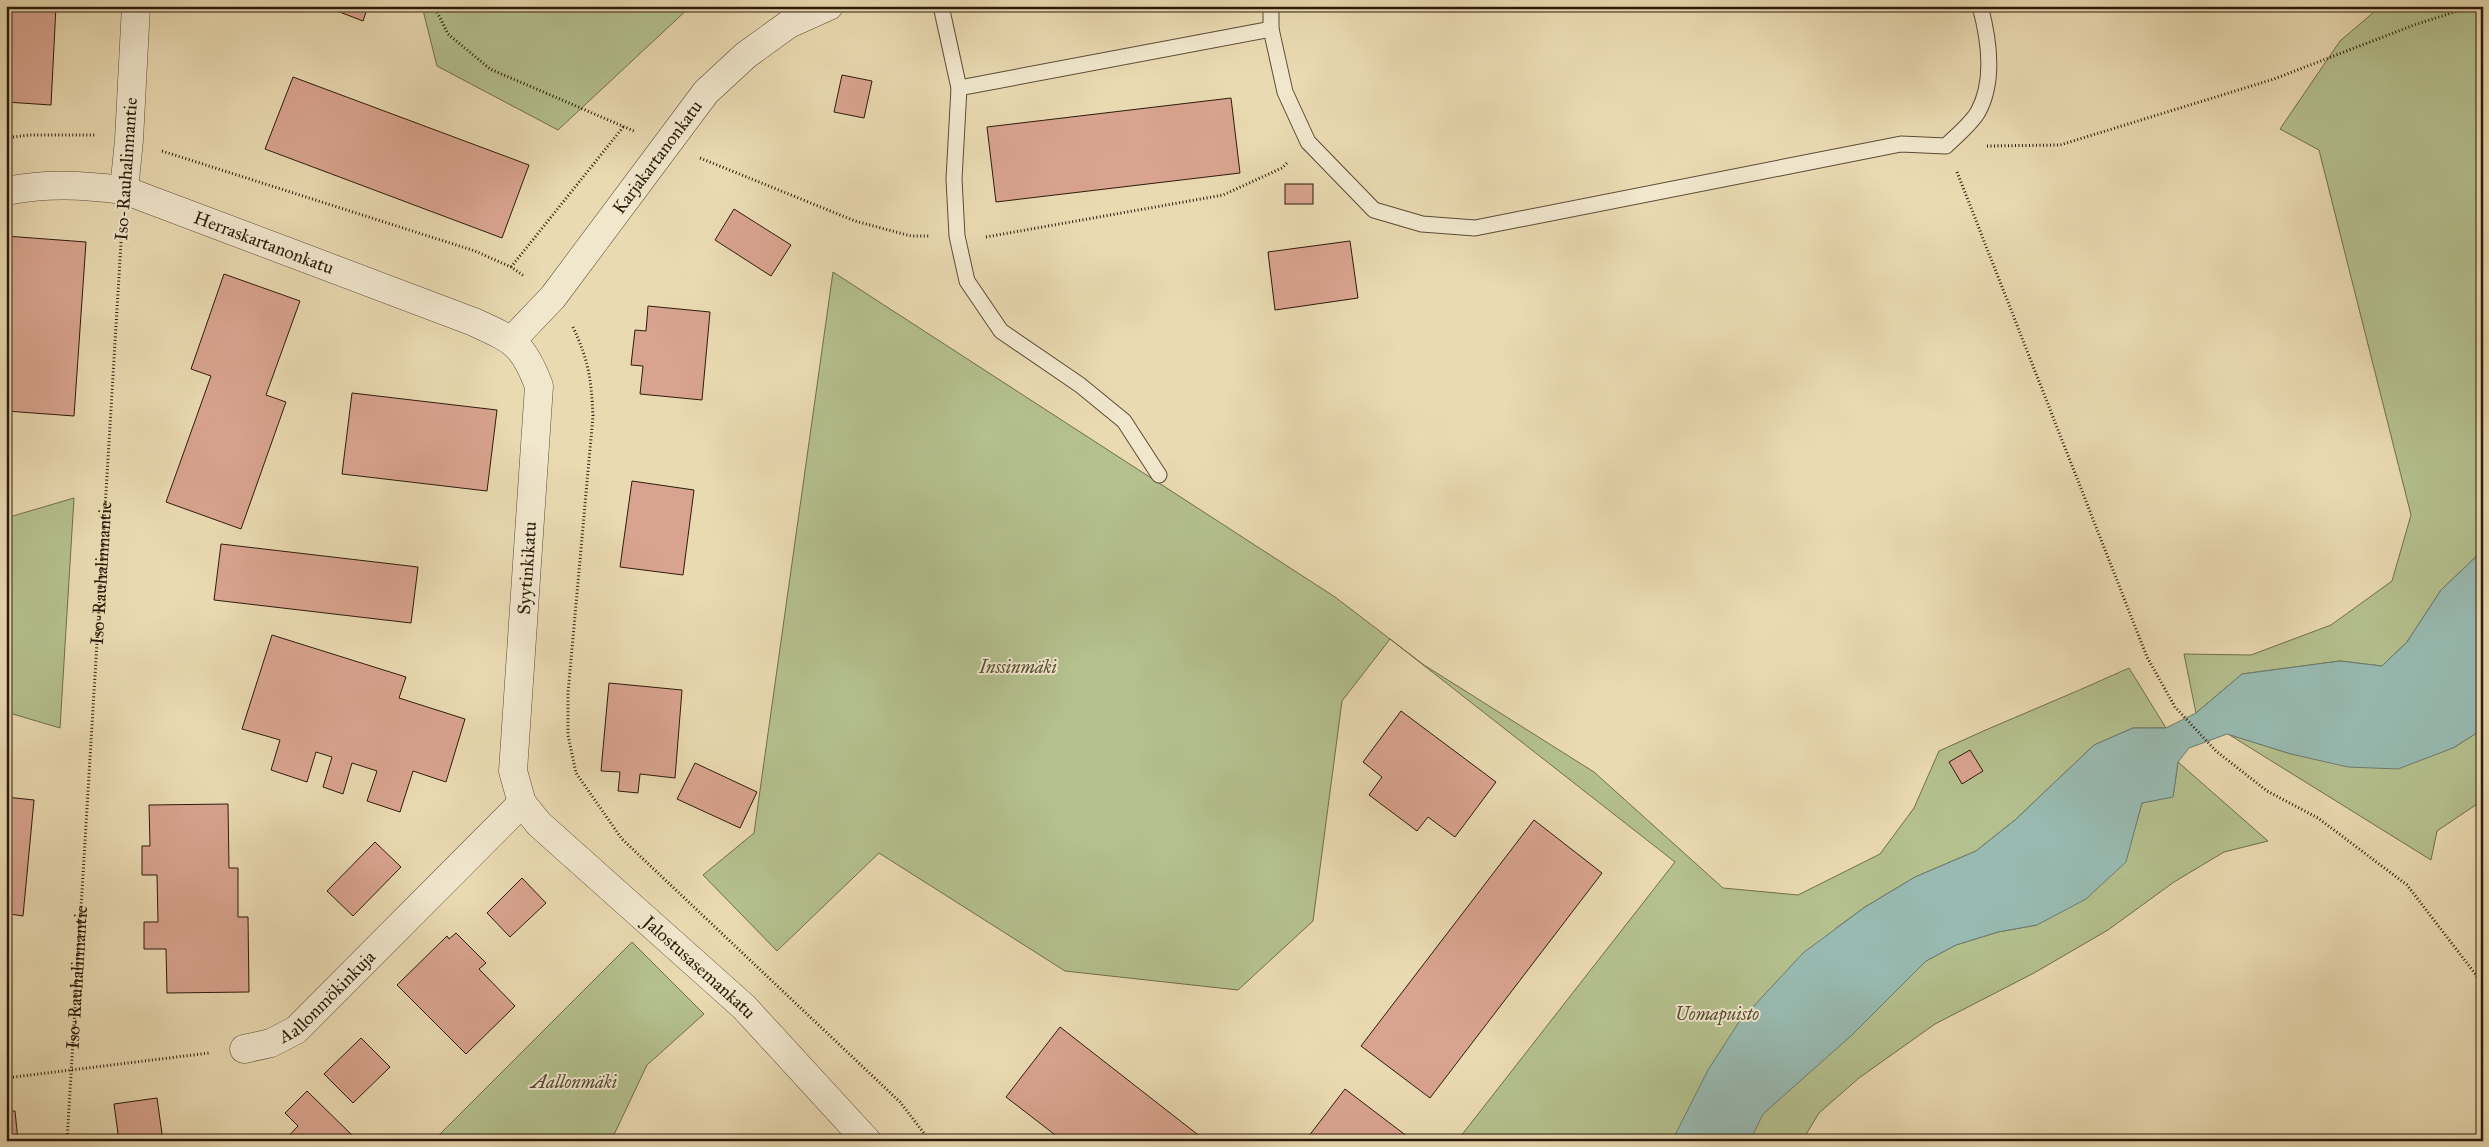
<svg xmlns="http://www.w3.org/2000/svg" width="2489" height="1147" font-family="'IM FELL Great Primer',serif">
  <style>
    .green { fill: #b4c08e; stroke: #706e4c }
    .water { fill: #98bab1; stroke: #6d7a6f }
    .building { fill: #d9a48f; stroke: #2c1b0b }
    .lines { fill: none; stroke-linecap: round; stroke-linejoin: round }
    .lane-casing { stroke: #5c4b35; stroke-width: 17 }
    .street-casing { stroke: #5c4b35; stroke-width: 29 }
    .path { stroke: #2c1b0b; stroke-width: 3; stroke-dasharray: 1 2.5; stroke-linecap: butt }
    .lane { stroke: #f1e7cd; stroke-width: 15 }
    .street { stroke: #f1e7cd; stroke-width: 28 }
    .labels { text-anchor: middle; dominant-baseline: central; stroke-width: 4; stroke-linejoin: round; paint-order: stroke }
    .street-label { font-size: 18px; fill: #2c1b0b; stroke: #f1e7cd }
    .park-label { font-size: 18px; font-style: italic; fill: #554d32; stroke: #f1e7cd }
  </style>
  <rect width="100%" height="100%" fill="#eadab2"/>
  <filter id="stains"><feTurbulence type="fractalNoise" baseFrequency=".004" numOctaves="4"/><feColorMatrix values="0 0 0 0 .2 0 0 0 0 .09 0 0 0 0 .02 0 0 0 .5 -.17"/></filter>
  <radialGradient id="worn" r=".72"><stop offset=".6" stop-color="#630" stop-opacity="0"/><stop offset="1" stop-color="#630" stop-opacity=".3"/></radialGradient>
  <g class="green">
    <path d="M422,6H691L558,130L437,66Z"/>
    <path d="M2381,6H2483V550L2441,590L2407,642L2382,666L2340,661L2242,674L2196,713L2184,654L2251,655L2331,625L2392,581L2411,515L2319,150L2280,129L2340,41Z"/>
    <path d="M833,272L1335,597L1424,665L1594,772L1723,888L1798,895L1880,854L1914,808L1939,751C2001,722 2066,697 2129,668L2166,728H2133L2094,745L2015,820L1976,851L1915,877L1865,907L1835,929L1898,989L1926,961L1956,945L1998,932L2037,925L2134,830L2142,803L2173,796L2178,762L2268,841L2224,852L2174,882L2108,930L2034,973L1935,1024L1859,1078L1819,1113L1802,1141H1457L1675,862L1390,639L1342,701L1313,921L1238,990L1065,971L879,853L777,951L703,875L754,833Z"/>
    <path d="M74,498L60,728L6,712V518Z"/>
    <path d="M2483,729V800L2437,831L2431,860L2228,734L2291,754L2453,748Z"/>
    <path d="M632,942L704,1014L647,1065L611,1141H433Z"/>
  </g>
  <path class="water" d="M2483,550V729L2453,748L2398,769L2348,767L2291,754L2227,734L2189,748L2178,762L2173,797L2142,803L2126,862L2086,899L2037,925L1998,932L1956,945L1926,961L1852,1035L1763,1114L1750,1141H1672L1708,1070L1739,1022L1803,953L1865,907L1915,877L1976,851L2015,820L2094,745L2133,728H2166L2196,713L2242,674L2340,661L2382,666L2407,642L2441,590Z"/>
  <g class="building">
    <path d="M6,6H56L51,105L6,102Z"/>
    <path d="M324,6H368L363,21Z"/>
    <path d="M842,75L872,81L864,118L834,112Z"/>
    <path d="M293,77L529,165L502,238L265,149Z"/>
    <path d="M1231,98L1240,173L996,202L987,127Z"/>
    <rect x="1285" y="184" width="28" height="20"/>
    <path d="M734,209L791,245L771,276L715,240Z"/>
    <path d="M6,236L86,242L74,416L6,411Z"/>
    <path d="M1350,241L1358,298L1275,310L1268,252Z"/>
    <path d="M224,274L300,301L266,395L286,402L241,529L166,502L211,376L191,369Z"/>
    <path d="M648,306L710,312L702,400L640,394L643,366L631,365L635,330L646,331Z"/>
    <path d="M352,393L497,410L487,491L342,474Z"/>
    <path d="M632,481L694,490L683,575L620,567Z"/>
    <path d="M221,544L418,567L411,623L214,600Z"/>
    <path d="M272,635L406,677L399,698L465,719L446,782L413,771L400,812L367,801L377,771L352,763L343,794L323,787L332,757L316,752L307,782L271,770L280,740L242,729Z"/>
    <path d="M609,683L682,690L675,778L640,774L638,793L618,791L620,772L601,771Z"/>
    <path d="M1401,711L1496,782L1455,837L1428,817L1417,831L1369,795L1382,777L1363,762Z"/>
    <path d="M1970,750L1983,771L1962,784L1949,762Z"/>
    <path d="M695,763L757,792L740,828L677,799Z"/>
    <path d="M6,797L34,800L23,916L10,914L6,964Z"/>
    <path d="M228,804L229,868H238V917H248L249,992L167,993L166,949H144V922H158L157,875H142V846H150L149,805Z"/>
    <path d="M1534,820L1602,873L1430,1098L1361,1046Z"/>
    <path d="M375,842L401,867L353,916L327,891Z"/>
    <path d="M522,878L546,903L510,937L487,913Z"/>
    <path d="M456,933L486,963L479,969L515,1006L466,1054L397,985L447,936L449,939Z"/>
    <path d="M1060,1027L1206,1141H1063L1006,1097Z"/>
    <path d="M361,1038L390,1067L353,1103L324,1074Z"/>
    <path d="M1345,1089L1412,1140L1411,1141H1305Z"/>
    <path d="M307,1091L358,1141H284L298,1126L285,1113Z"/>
    <path d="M157,1098L163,1141H119L114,1104Z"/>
    <path d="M6,1111H15L18,1141H6Z"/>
  </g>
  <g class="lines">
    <g class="lane-casing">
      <g id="lane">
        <path d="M941,6L959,88L954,179L957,236L967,281L1001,331L1080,385L1124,421L1159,475"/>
        <path d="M1271,29L1285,92L1308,142L1374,210L1422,224L1475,228L1901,144L1946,146C1956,136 1971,124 1978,112C1995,81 1989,39 1980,6"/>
        <path d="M959,88L1271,29V6"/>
      </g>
    </g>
    <g class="street-casing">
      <g id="street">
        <path d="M124,190L129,140L136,6"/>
        <path id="s2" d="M6,191C48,183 82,185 124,190L474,322C513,340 523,343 539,386L513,771L522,803L539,824L744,1007L867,1141"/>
        <path id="s3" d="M512,340L553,297L706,92L746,55L789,24L829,6"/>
        <path id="s4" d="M244,1049L271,1043L296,1030L522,803"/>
      </g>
    </g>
    <g class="path">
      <path d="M434,6L448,34L490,69L634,131"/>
      <path d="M6,138L29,135H95"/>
      <path d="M1987,146L2060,145L2274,79L2414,25L2473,6"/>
      <path d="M162,151L475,251L511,267L524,276"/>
      <path d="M700,158L855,221L911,236H930"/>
      <path d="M1957,172L2147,657L2175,707L2216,751L2267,791L2318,818L2407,885L2483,984"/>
      <path d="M986,237L1223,195L1282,168L1288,162"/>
      <path d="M511,267L624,126"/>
      <path d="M573,327C589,362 591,377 593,416L568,693V735L576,773L622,839L900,1102L930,1141"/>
      <path d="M6,1078L209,1053"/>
      <path id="s1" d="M67,1141L122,226"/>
    </g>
    <use href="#lane" class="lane"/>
    <use href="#street" class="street"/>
  </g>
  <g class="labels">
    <g class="street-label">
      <text stroke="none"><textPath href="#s3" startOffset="234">Karjakartanonkatu</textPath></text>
      <text transform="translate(126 169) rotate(-86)">Iso-Rauhalinnantie</text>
      <text stroke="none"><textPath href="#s2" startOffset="268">Herraskartanonkatu</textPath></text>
      <text transform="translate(527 568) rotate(-86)">Syytinkikatu</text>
      <text stroke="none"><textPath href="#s1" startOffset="569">Iso-Rauhalinnantie</textPath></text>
      <text stroke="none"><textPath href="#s2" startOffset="1249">Jalostusasemankatu</textPath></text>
      <text stroke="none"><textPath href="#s1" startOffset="164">Iso-Rauhalinnantie</textPath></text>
      <text stroke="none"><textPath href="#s4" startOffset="101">Aallonmökinkuja</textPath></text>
    </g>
    <g class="park-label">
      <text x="1018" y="667">Inssinmäki</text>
      <text x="1717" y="1014">Uomapuisto</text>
      <text x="574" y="1082">Aallonmäki</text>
    </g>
  </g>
  <rect width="2489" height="1147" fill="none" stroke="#eadab2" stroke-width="25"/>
  <rect x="8" y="8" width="2474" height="1132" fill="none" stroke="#2c1b0b" stroke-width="2.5"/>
  <rect x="12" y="12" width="2464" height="1122" fill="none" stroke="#2c1b0b"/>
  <rect width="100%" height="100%" filter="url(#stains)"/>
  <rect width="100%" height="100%" fill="url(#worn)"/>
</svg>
